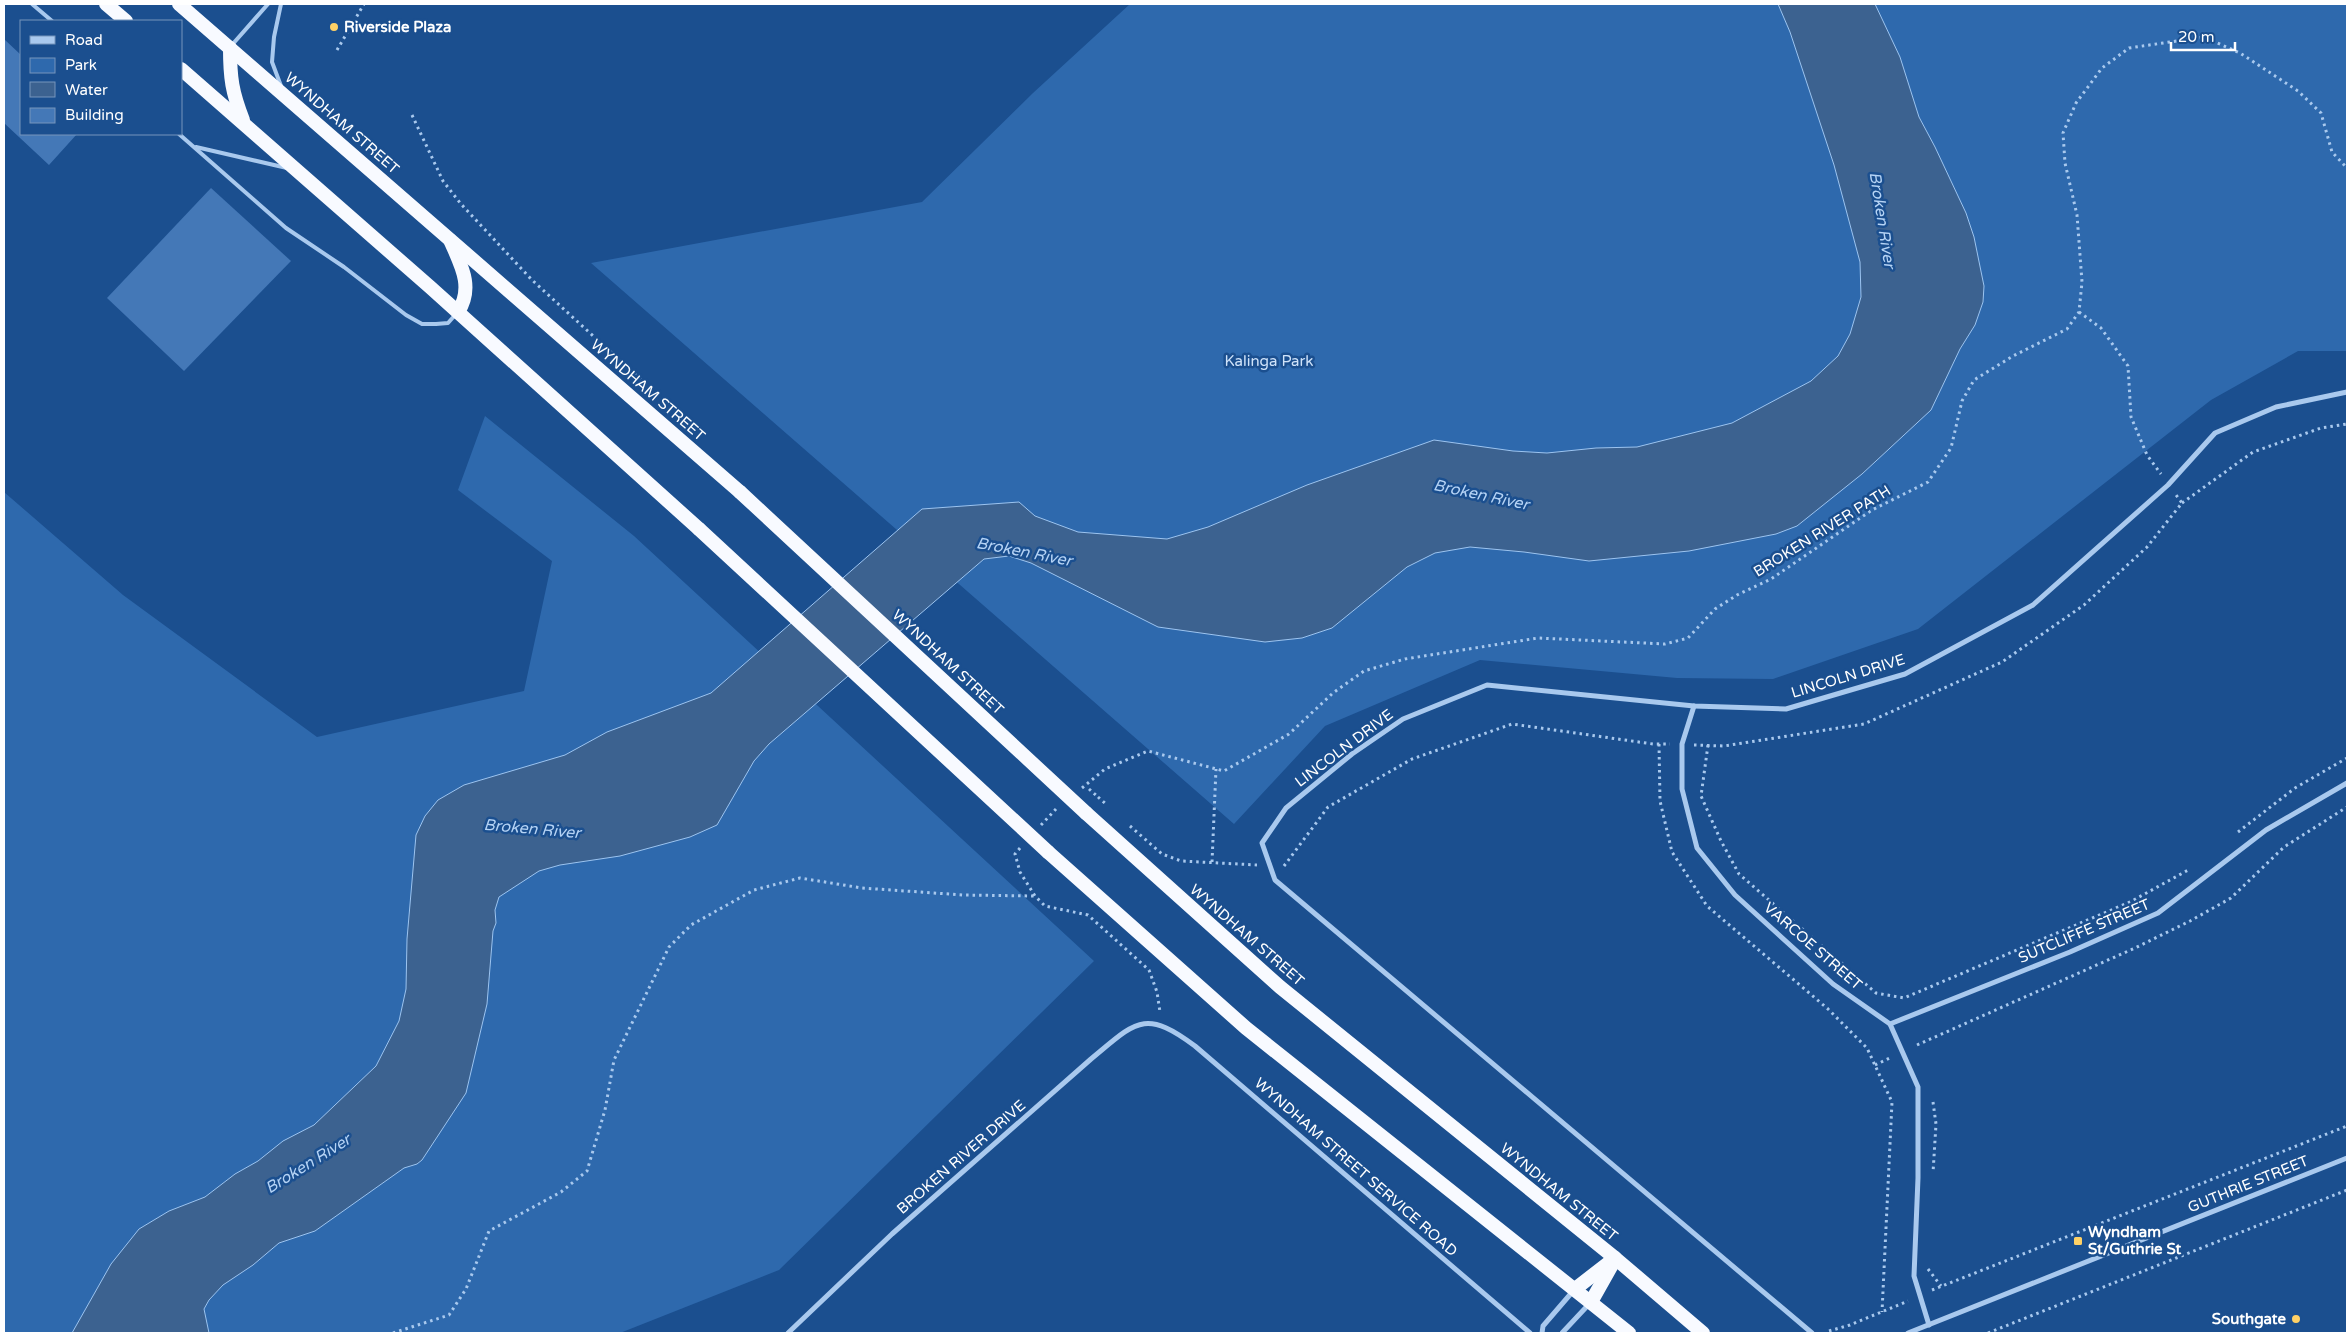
<svg xmlns="http://www.w3.org/2000/svg" width="2351" height="1337" font-family="'Varela Round',sans-serif">
  <style>
    .green { fill: #2e69ad }
    .water { fill: #3c6290; stroke: #9cc4f0 }
    .building { fill: #4478b7 }
    .lines { fill: none; stroke-linecap: round; stroke-linejoin: round }
    .path { stroke: #a9c9ee; stroke-width: 3; stroke-dasharray: 2.5 4; stroke-linecap: butt }
    .service { stroke: #a9c9ee; stroke-width: 4 }
    .minor { stroke: #a9c9ee; stroke-width: 5 }
    .trunk { stroke: #f8faff; stroke-width: 14 }
    .path-bridge { stroke: #a9c9ee; stroke-width: 3; stroke-dasharray: 2.5 4; stroke-linecap: butt }
    .trunk-bridge { stroke: #f8faff; stroke-width: 14 }
    .poi-dot { fill: #ffd166; stroke: #1b4f8f; stroke-width: 2 }
    .labels { text-anchor: middle; dominant-baseline: central; stroke-width: 5; stroke-linejoin: round; paint-order: stroke }
    .poi-label { font-size: 15px; font-weight: bold; fill: #fff; stroke: #1b4f8f; text-anchor: start }
    .street-label { font-size: 15px; fill: #fff; stroke: #1b4f8f }
    .park-label { font-size: 15px; fill: #cfe3fa; stroke: #1b4f8f }
    .water-label { font-size: 16px; font-style: italic; fill: #b5d3f5; stroke: #1b4f8f }
  </style>
  <rect width="100%" height="100%" fill="#1b4f8f"/>
  <g class="green">
    <path d="M1130,4H2347V351H2298L2211,400L1918,629L1773,679L1677,678L1480,660L1325,726L1234,824L591,263L922,202L1033,93Z"/>
    <path d="M485,416L634,536L1094,961L779,1270L620,1333H4V492L123,595L317,737L524,691L552,561L458,490Z"/>
  </g>
  <path class="water" d="M1778,4H1875L1900,57L1919,117L1935,147L1966,213L1974,237L1984,286L1983,302L1975,325L1960,349L1931,410L1862,474L1797,526L1776,534L1689,551L1589,561L1524,552L1470,547L1435,553L1407,567L1332,628L1302,638L1265,642L1158,627L1031,563L1009,556L984,559L769,744L754,761L717,825L690,837L620,856L560,865L539,871L499,897L495,910L496,923L493,931L487,1004L466,1093L422,1160L417,1164L404,1168L315,1231L279,1243L253,1265L223,1285L209,1300L204,1309L209,1333H72L111,1264L139,1229L169,1211L205,1197L235,1174L258,1161L283,1141L314,1125L376,1066L399,1021L406,989L407,939L416,835L425,816L438,800L464,785L565,755L607,732L711,693L922,509L1019,502L1035,516L1078,532L1167,539L1208,527L1307,485L1434,440L1513,451L1547,453L1596,448L1637,447L1732,423L1811,381L1838,356L1850,334L1861,297L1860,262L1834,165L1790,32Z"/>
  <g class="building">
    <path d="M4,39L21,55V134H77L49,165L4,123Z"/>
    <path d="M211,188L291,261L184,371L107,298Z"/>
  </g>
  <g class="lines">
    <g class="path">
      <path d="M337,50L364,4"/>
      <path d="M412,115L443,181L461,204L532,280L649,387"/>
      <path d="M2079,312L2101,328L2128,366L2131,417L2147,455L2161,474"/>
      <path d="M2182,503L2253,452L2321,428L2347,424"/>
      <path d="M1659,744L1660,801L1672,852L1707,906L1828,1009L1867,1048L1892,1102L1882,1312"/>
      <path d="M1694,745L1724,746L1864,724L2002,662L2084,605L2147,547L2182,503L2176,495"/>
      <path d="M1708,745L1701,796L1721,841L1739,874L1876,993L1904,998L2130,902L2190,869"/>
      <path d="M1082,788L1105,769L1148,751L1224,771L1289,734L1333,693L1364,671L1405,659L1538,638L1665,644L1688,638L1715,609L1737,595L1771,579L1872,510L1928,482L1951,448L1962,401L1974,380L2013,356L2067,329L2079,312L2082,282L2077,215L2065,163L2063,133L2076,103L2102,68L2129,48L2204,37L2240,53L2298,91L2321,113L2332,152L2347,168"/>
      <path d="M1098,797L1107,805"/>
      <path d="M1041,825L1056,809"/>
      <path d="M1130,826L1162,854L1181,861L1257,865"/>
      <path d="M2238,832L2295,788L2347,758"/>
      <path d="M1020,848L1015,854L1020,872L1035,896L1045,906L1088,915L1149,970L1157,992L1160,1012"/>
      <path d="M1212,862L1216,769"/>
      <path d="M1284,866L1328,807L1412,759L1512,724L1653,744H1670"/>
      <path d="M1917,1045L2135,948L2190,921L2231,898L2284,847L2347,807"/>
      <path d="M1875,1065L1892,1057"/>
      <path d="M1933,1102L1936,1124L1933,1173"/>
      <path d="M1928,1269L1941,1286"/>
      <path d="M1932,1290L2347,1126"/>
      <path d="M1829,1331L1850,1325L1908,1301"/>
      <path d="M393,1333L449,1315L466,1289L489,1231L561,1192L587,1171L605,1110L614,1060L669,947L691,925L754,890L800,878L862,888L963,895L1034,896"/>
      <path d="M1988,1333L2347,1190"/>
    </g>
    <g class="service">
      <path d="M32,4L52,21"/>
      <path d="M281,4L274,37L272,62L281,86"/>
      <path d="M231,46L268,4"/>
      <path d="M179,134L286,228L344,267L406,315L422,324H436L448,323L456,314"/>
      <path d="M196,147L287,168"/>
    </g>
    <g class="minor">
      <path d="M1694,706L1682,744V789L1697,848L1735,895L1833,984L1890,1024L1918,1087V1178L1914,1276L1929,1325"/>
      <path d="M1890,1024L2070,952L2158,913L2266,830L2347,783"/>
      <path d="M788,1333L892,1234L1091,1059C1136,1022 1144,1008 1195,1046L1530,1333"/>
      <path d="M1542,1333L1543,1326L1574,1290"/>
      <path d="M1562,1333L1591,1302"/>
      <path d="M1812,1333L1275,880L1262,843L1286,808L1352,754L1403,719L1487,685L1694,706L1786,709L1905,674L2033,605L2168,485L2215,433L2276,407L2347,392"/>
      <path d="M1908,1333L2347,1158"/>
    </g>
    <g class="trunk">
      <path d="M106,4L126,21"/>
      <path d="M179,4L740,492"/>
      <path d="M230,48C230,78 232,92 243,120"/>
      <path d="M181,69L430,287L699,529"/>
      <path d="M450,240C461,265 474,287 458,312"/>
      <path d="M1086,813L1280,987L1615,1258L1703,1333"/>
      <path d="M1048,852L1246,1028L1629,1333"/>
      <path d="M1575,1289L1615,1258"/>
      <path d="M1591,1302L1613,1263"/>
    </g>
    <path class="path-bridge" d="M1089,789L1098,797"/>
    <g class="trunk-bridge">
      <path d="M740,492L1086,813"/>
      <path d="M699,529L1048,852"/>
    </g>
  </g>
  <g class="poi-dot">
    <circle cx="334" cy="27" r="5"/>
    <rect x="2073" y="1236" width="10" height="10" rx="2.5"/>
    <circle cx="2296" cy="1319" r="5"/>
  </g>
  <g class="labels">
    <g class="poi-label">
      <text x="344" y="27">Riverside Plaza</text>
      <text x="2088" y="1232">Wyndham<tspan x="2088" dy="17">St/Guthrie St</tspan></text>
      <text x="2286" y="1319" text-anchor="end">Southgate</text>
    </g>
    <g class="street-label">
      <text transform="translate(342 123) rotate(41)">WYNDHAM STREET</text>
      <text transform="translate(648 390) rotate(41)">WYNDHAM STREET</text>
      <text transform="translate(1822 531) rotate(-32)">BROKEN RIVER PATH</text>
      <text transform="translate(948 662) rotate(43)">WYNDHAM STREET</text>
      <text transform="translate(1848 676) rotate(-17)">LINCOLN DRIVE</text>
      <text transform="translate(1344 748) rotate(-37)">LINCOLN DRIVE</text>
      <text transform="translate(2084 931) rotate(-23)">SUTCLIFFE STREET</text>
      <text transform="translate(1247 935) rotate(41)">WYNDHAM STREET</text>
      <text transform="translate(1813 946) rotate(41)">VARCOE STREET</text>
      <text transform="translate(961 1157) rotate(-41)">BROKEN RIVER DRIVE</text>
      <text transform="translate(1356 1167) rotate(41)">WYNDHAM STREET SERVICE ROAD</text>
      <text transform="translate(2248 1184) rotate(-22)">GUTHRIE STREET</text>
      <text transform="translate(1559 1192) rotate(39)">WYNDHAM STREET</text>
    </g>
    <g class="park-label">
      <text x="1269" y="361">Kalinga Park</text>
    </g>
    <g class="water-label">
      <text transform="translate(1882 220) rotate(81)">Broken River</text>
      <text transform="translate(1481 495) rotate(12)">Broken River</text>
      <text transform="translate(1024 552) rotate(11)">Broken River</text>
      <text transform="translate(532 829) rotate(5)">Broken River</text>
      <text transform="translate(308 1164) rotate(-32)">Broken River</text>
    </g>
  </g>
  <rect width="2351" height="1337" fill="none" stroke="#ffffff" stroke-width="10"/>
  <rect x="20" y="20" width="162" height="115" fill="#1b4f8f" stroke="#7695bc"/>
  <rect x="30" y="36" width="25" height="8" fill="#a9c9ee" stroke="#7695bc"/>
  <text x="65" y="45" font-size="15" fill="#ffffff">Road</text>
  <rect x="30" y="58" width="25" height="15" fill="#2e69ad" stroke="#7695bc"/>
  <text x="65" y="70" font-size="15" fill="#ffffff">Park</text>
  <rect x="30" y="82" width="25" height="15" fill="#3c6290" stroke="#7695bc"/>
  <text x="65" y="95" font-size="15" fill="#ffffff">Water</text>
  <rect x="30" y="108" width="25" height="15" fill="#4478b7" stroke="#7695bc"/>
  <text x="65" y="120" font-size="15" fill="#ffffff">Building</text>
  <path d="M2171 42v8h64v-8" fill="none" stroke="#ffffff" stroke-width="2.5"/>
  <text x="2178" y="42" font-size="15" fill="#ffffff" stroke="#1b4f8f" stroke-width="4" paint-order="stroke">20 m</text>
</svg>
